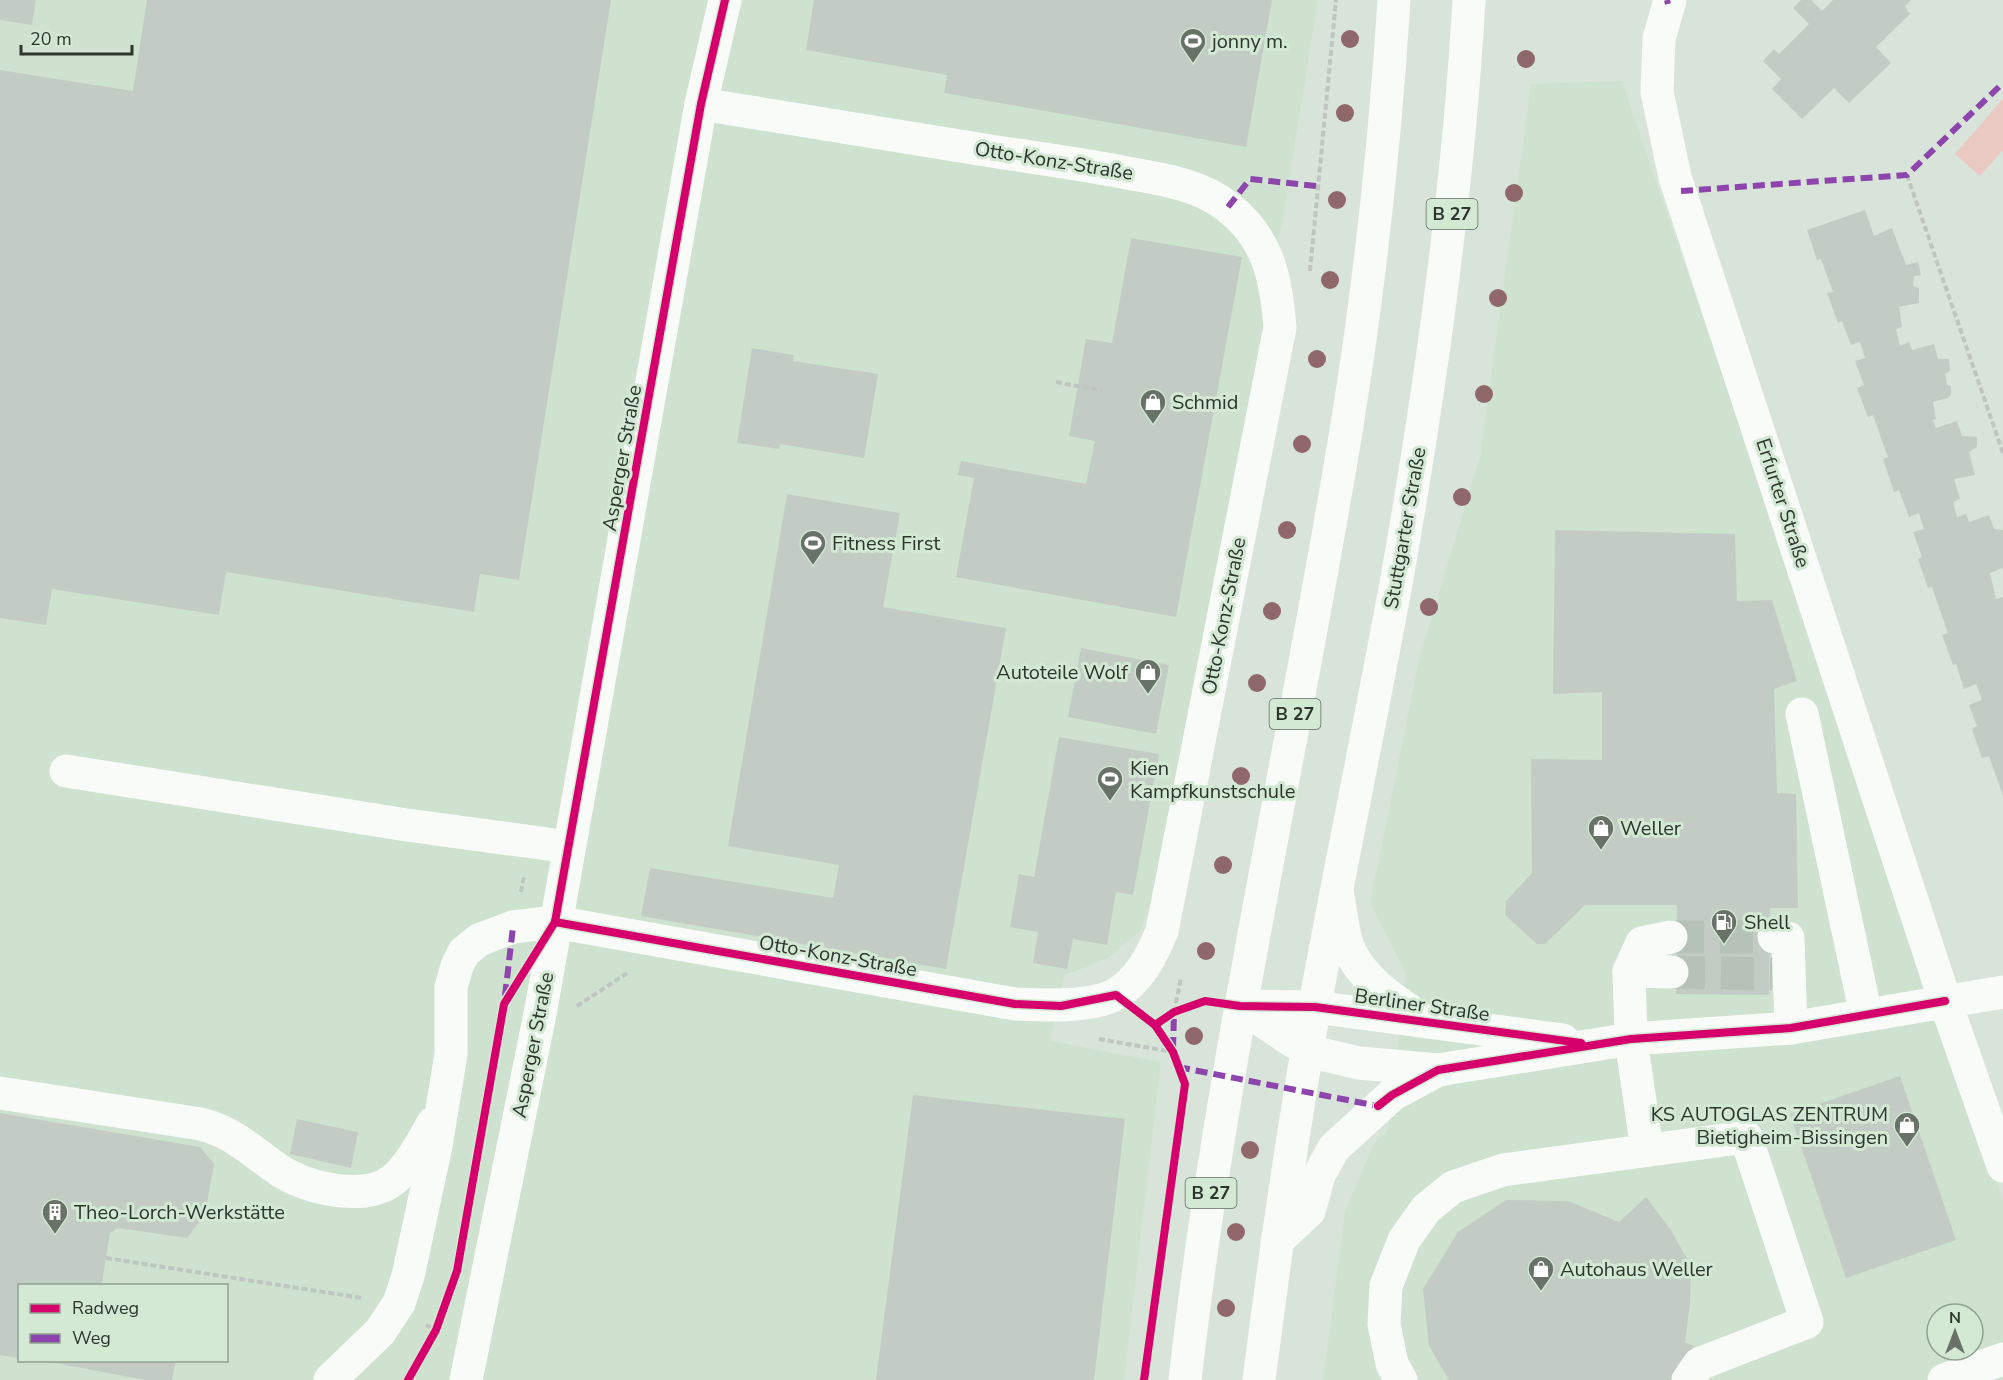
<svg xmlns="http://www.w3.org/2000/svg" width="2003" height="1380" font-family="'Nunito Sans',sans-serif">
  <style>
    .built { fill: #cee2cf; fill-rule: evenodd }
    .green { fill: #eac9c3 }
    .building { fill: #c3ccc4 }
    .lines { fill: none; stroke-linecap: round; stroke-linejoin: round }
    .minor-tunnel { stroke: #b6c1b7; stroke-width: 33; stroke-dasharray: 33 16; stroke-linecap: butt }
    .path { stroke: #bfc5c0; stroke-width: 4; stroke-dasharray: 6 3; stroke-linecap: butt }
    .minor { stroke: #f9fbf9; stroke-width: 33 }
    .major { stroke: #f9fbf9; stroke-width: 33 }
    .quiet { stroke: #8e44ad; stroke-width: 6; stroke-dasharray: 12 6; stroke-linecap: butt }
    .cycleway-casing { stroke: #d3e9d4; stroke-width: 11 }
    .cycleway { stroke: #d6006c; stroke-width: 8 }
    .tree { fill: #90676a }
    .labels { text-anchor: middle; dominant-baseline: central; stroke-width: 6; stroke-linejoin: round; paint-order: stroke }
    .shield { fill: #d3e9d4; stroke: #5f6b5f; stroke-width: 1.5 }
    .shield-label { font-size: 18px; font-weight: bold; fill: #2d352d }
    .poi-label { font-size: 20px; fill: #2d352d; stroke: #d3e9d4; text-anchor: start }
    .street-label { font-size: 20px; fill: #2d352d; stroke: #d3e9d4 }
  </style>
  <rect width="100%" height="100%" fill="#d8e4d9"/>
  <g class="built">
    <path d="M0,0H1318L1265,329L1151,902L1141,930L1108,958L1064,976L1050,1041L1161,1062L1124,1380H0ZM20,1286H226V1360H20Z"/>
    <path d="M1622,81L2003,1201V1380H1323L1345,1212L1373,1145L1388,1130L1406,973L1370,903L1419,660L1480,456L1531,84ZM1937,1314H1973V1350H1937Z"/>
  </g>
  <path class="green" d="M2003,99V150L1980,176L1955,154Z"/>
  <g class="building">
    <path d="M0,0H36L32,25L0,20Z"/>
    <path d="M147,0H611L519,580L480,574L474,612L226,572L219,615L52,589L46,625L0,618V70L133,91Z"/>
    <path d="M814,0H1272L1246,147L944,93L947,75L806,50Z"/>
    <path d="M1801,0H1811L1822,11L1833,0H1911L1905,6L1910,14L1876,47L1891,63L1849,103L1834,88L1802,119L1772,89L1781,79L1763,61L1774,49L1779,54L1809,24L1793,8Z"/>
    <path d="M1865,210L1874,236L1892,228L1906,265L1918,262L1921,275L1914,276L1913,286L1919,288V303L1899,307L1902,327L1896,329L1900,346L1909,342L1912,350L1934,344L1938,359H1949L1950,371L1945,374L1947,385L1951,386V395L1948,398L1933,402L1936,419L1933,420L1936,428L1957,421L1962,436L1977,437V447L1969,452L1975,475L1954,479L1960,499L1953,502L1957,517L1966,514L1969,522L1989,515L1994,529L2003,530V568L1990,573L1996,599L2003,597V796L1989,756L1982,758L1972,729L1977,726L1969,705L1982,700L1976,684L1964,689L1956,664L1953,665L1942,635L1948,633L1932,587L1928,588L1918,559L1922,557L1913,532L1924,529L1919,513L1909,517L1899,490L1894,492L1883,459L1888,457L1881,438L1873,415L1868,417L1857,388L1864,385L1855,361L1865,358L1860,342L1851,345L1842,321L1838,323L1827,293L1833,292L1821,259L1817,260L1807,230Z"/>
    <path d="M1131,238L1242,257L1176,617L956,577L974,478L958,475L961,461L1086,484L1095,441L1069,436L1086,339L1112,343Z"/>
    <path d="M752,348L794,355L793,361L878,374L864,458L780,444L779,449L737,443Z"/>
    <path d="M787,494L900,513L883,607L1006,628L946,969L641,916L650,868L833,898L839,865L728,846Z"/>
    <path d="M1555,530L1735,534L1737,601L1772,600L1797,681L1774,689L1777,793L1796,794L1798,908H1770L1769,995L1676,994L1677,905H1585L1545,944H1537L1505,915L1506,901L1532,873L1531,759L1602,760V692L1553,694Z"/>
    <path d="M1081,648L1169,665L1156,734L1068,717Z"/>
    <path d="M1059,737L1159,754L1133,895L1116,892L1107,945L1073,939L1067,969L1033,963L1038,932L1010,927L1019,874L1034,877Z"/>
    <path d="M1900,1076L1956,1240L1846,1278L1790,1114Z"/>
    <path d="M913,1095L1125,1119L1094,1380H876Z"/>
    <path d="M0,1113L200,1147L214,1164L205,1215L187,1238L118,1228L110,1233L102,1283L104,1286H20V1358L0,1355Z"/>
    <path d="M297,1119L358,1132L351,1168L290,1154Z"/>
    <path d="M1646,1197L1671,1230L1691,1266L1690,1304L1685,1342L1694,1346L1671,1380H1449L1429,1346L1423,1289L1458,1232L1506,1200L1568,1201L1619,1222Z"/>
    <path d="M40,1360H176L172,1380H145Z"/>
  </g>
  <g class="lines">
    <g class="minor-tunnel">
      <path d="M1671,937H1774"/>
      <path d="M1672,972L1772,974"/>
    </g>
    <g class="path">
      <path d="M1907,175L2003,453"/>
      <path d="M1310,271L1336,0"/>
      <path d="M1056,382L1103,391"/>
      <path d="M521,892L524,876"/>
      <path d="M577,1006L629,972"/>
      <path d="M1174,1012L1181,978"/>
      <path d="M1099,1039L1173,1052"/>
      <path d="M106,1258L362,1298"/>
      <path d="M426,1325L436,1330"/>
    </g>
    <g class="minor">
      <path d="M1670,0L1659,39L1657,92L1675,177L1945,1001L2003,1166"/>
      <path d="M1802,714L1866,1015"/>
      <path d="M66,771L407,825L569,847"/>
      <path d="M1337,892C1341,909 1342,930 1348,947C1362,980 1392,999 1421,1018"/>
      <path d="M1774,937L1788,938L1791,1028"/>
      <path d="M1629,971L1672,972"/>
      <path d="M1240,1006L1308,1051L1359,1063L1438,1070L1631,1039L1791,1028L2003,992"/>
      <path d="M1240,1006L1315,1007L1563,1040"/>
      <path d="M0,1093L201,1124C235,1133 251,1151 279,1170C307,1189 365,1202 393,1180C409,1167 423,1141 433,1123"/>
      <path d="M1647,1150L1631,1039L1629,971L1642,943L1671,937"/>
      <path d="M1277,1241L1309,1211L1319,1175L1334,1148L1392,1095L1438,1070"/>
      <path d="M330,1380L380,1332L399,1303L408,1276L436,1146L451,1054V987L457,966L464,952L479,940L513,927L555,922L1015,1004C1042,1005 1092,1008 1116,994C1139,981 1152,955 1162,931L1280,327C1276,279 1269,239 1228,207C1198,183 1159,179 1122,172C1080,164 1038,158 997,152C898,136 800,120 701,104"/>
      <path d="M466,1380L541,1009L701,104L725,0"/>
      <path d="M1401,1380L1392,1364L1384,1324L1386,1286L1404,1240L1426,1209L1453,1187L1503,1170L1746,1137L1807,1322L1699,1364L1688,1380"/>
      <path d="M1944,1380L2003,1359"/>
    </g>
    <g class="major">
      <path d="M1185,1380C1221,1059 1295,744 1347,425C1370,284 1385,143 1394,0"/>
      <path d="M1259,1380C1275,1254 1293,1130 1315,1005C1341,862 1371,720 1397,578C1431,386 1458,194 1469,0"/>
    </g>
    <g class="quiet">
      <path d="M1667,0L1668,4"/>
      <path d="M1681,191L1907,175L2003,83"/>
      <path d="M1228,207L1250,179L1317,186"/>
      <path d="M505,996L513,927"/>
      <path d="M1173,1049L1174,1012"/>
      <path d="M1178,1067L1378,1106"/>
    </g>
    <g class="cycleway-casing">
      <g id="cycleway">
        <path d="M555,922L1015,1004L1061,1006L1116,995L1155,1025L1173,1052L1185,1084L1144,1380"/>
        <path d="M1155,1025L1174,1012L1205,1001L1240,1006L1315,1007L1581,1043"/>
        <path d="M1378,1106L1392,1095L1438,1070L1631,1039L1791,1028L1945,1001"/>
        <path d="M408,1380L436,1330L457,1271L504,1004L555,922L701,104L725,0"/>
      </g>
    </g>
    <use href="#cycleway" class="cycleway"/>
  </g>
  <g class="tree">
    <circle cx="1350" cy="39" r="9"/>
    <circle cx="1526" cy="59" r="9"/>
    <circle cx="1345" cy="113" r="9"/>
    <circle cx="1514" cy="193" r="9"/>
    <circle cx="1337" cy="200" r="9"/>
    <circle cx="1330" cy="280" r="9"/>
    <circle cx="1498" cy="298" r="9"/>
    <circle cx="1317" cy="359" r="9"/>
    <circle cx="1484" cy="394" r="9"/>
    <circle cx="1302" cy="444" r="9"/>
    <circle cx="1462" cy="497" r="9"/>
    <circle cx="1287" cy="530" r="9"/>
    <circle cx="1429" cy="607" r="9"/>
    <circle cx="1272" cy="611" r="9"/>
    <circle cx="1257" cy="683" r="9"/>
    <circle cx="1241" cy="776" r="9"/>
    <circle cx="1223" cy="865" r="9"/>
    <circle cx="1206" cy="951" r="9"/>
    <circle cx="1194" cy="1036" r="9"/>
    <circle cx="1250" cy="1150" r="9"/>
    <circle cx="1236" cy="1232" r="9"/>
    <circle cx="1226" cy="1308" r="9"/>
  </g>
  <defs>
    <g id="stadium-pin" transform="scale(1.35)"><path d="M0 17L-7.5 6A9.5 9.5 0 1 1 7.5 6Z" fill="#697269" stroke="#d3e9d4"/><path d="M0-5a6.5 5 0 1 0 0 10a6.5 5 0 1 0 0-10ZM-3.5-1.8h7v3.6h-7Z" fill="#fff"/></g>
    <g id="shop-pin" transform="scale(1.35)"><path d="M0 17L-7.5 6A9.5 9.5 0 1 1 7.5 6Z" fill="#697269" stroke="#d3e9d4"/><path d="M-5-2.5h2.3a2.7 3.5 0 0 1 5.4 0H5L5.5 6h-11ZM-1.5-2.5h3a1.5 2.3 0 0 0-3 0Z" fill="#fff"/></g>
    <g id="fuel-pin" transform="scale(1.35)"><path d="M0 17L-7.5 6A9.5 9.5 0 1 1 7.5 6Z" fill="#697269" stroke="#d3e9d4"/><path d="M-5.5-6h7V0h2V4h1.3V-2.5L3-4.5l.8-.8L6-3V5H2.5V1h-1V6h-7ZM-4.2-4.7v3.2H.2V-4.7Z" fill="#fff"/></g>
    <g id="building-pin" transform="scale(1.35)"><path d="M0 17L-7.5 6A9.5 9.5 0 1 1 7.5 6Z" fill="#697269" stroke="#d3e9d4"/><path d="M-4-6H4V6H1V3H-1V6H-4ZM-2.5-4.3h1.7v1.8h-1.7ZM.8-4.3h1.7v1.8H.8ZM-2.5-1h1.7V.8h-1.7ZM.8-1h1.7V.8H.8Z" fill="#fff"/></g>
  </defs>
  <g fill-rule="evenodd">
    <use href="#stadium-pin" x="1193" y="41"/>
    <use href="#shop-pin" x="1153" y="402"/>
    <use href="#stadium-pin" x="813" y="543"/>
    <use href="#shop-pin" x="1148" y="672"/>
    <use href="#stadium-pin" x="1110" y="779"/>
    <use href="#shop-pin" x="1601" y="828"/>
    <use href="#fuel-pin" x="1724" y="922"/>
    <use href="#shop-pin" x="1907" y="1125"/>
    <use href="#building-pin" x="55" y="1212"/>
    <use href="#shop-pin" x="1541" y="1269"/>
  </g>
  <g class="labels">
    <g class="shield">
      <rect x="1426.5" y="199" width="51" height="30" rx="4.5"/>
      <rect x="1269.5" y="699" width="51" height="30" rx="4.5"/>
      <rect x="1185.5" y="1178" width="51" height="30" rx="4.5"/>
    </g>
    <g class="shield-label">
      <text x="1452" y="214">B 27</text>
      <text x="1295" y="714">B 27</text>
      <text x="1211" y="1193">B 27</text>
    </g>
    <g class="poi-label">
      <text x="1212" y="41">jonny m.</text>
      <text x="1172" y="402">Schmid</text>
      <text x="832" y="543">Fitness First</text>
      <text x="1128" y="672" text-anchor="end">Autoteile Wolf</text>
      <text x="1130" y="768">Kien<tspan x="1130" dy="23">Kampfkunstschule</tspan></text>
      <text x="1620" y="828">Weller</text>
      <text x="1744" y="922">Shell</text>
      <text x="1888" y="1114" text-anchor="end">KS AUTOGLAS ZENTRUM<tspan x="1888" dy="23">Bietigheim-Bissingen</tspan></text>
      <text x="74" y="1212">Theo-Lorch-Werkstätte</text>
      <text x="1560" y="1269">Autohaus Weller</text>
    </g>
    <g class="street-label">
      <text transform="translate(1054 161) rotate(9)">Otto-Konz-Straße</text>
      <text transform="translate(622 458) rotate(-80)">Asperger Straße</text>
      <text transform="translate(1783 503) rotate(72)">Erfurter Straße</text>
      <text transform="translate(1405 528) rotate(-80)">Stuttgarter Straße</text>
      <text transform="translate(1224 616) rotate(-79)">Otto-Konz-Straße</text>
      <text transform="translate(838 956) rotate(10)">Otto-Konz-Straße</text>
      <text transform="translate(1422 1005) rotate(8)">Berliner Straße</text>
      <text transform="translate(533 1045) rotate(-79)">Asperger Straße</text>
    </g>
  </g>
  <rect x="18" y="1284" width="210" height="78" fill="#d3e9d4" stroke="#91a191" stroke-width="1.5"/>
  <rect x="30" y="1304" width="30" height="9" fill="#d6006c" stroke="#91a191" stroke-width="1.5"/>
  <text x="72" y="1314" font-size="18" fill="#2d352d">Radweg</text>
  <rect x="30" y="1334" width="30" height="9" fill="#8e44ad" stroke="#91a191" stroke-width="1.5"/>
  <text x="72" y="1344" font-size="18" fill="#2d352d">Weg</text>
  <g transform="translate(1955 1332)"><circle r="28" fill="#d3e9d4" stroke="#91a191" stroke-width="1.5"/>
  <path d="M0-4.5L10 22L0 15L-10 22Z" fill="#697269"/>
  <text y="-9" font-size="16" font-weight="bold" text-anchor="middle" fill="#2d352d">N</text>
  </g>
  <path d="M21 45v9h111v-9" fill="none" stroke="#2d352d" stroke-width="3"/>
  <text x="30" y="45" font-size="18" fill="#2d352d" stroke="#d3e9d4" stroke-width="4.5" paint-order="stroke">20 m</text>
</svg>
